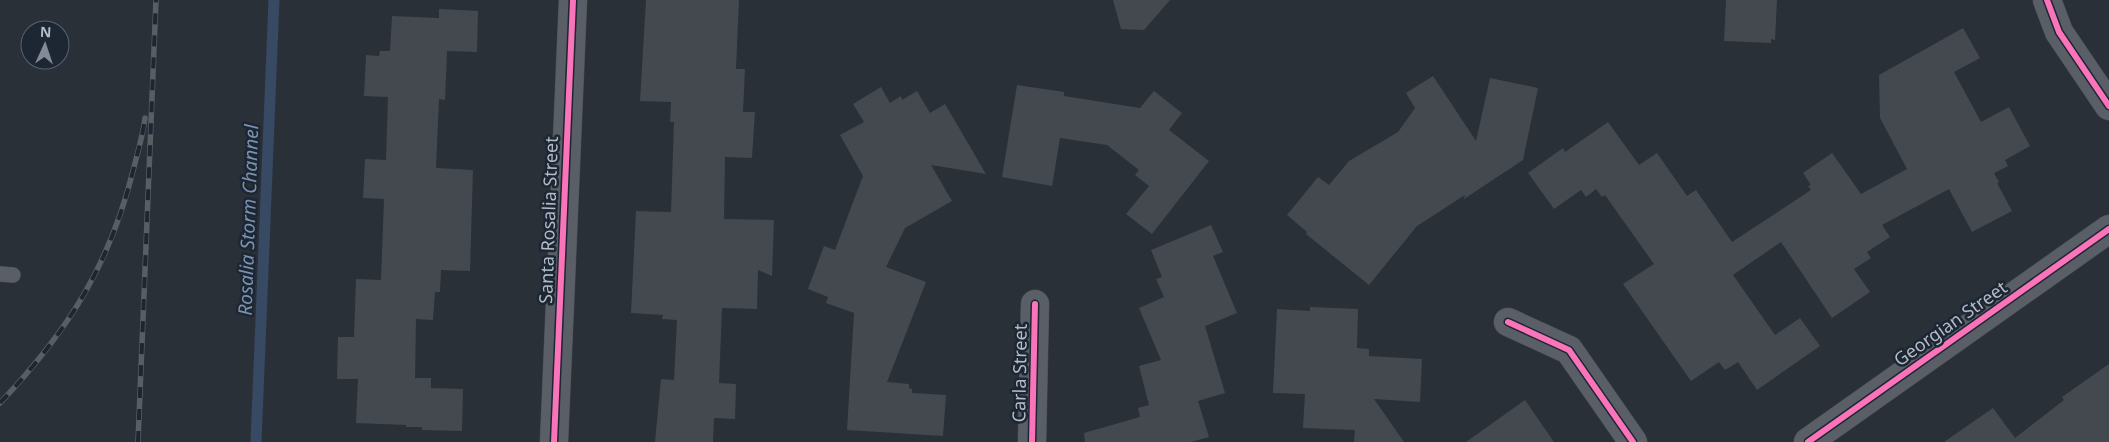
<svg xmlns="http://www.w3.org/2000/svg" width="2109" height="442" font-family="'Noto Sans',sans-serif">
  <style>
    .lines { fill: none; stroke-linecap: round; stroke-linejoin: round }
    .stream { stroke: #384963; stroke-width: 11 }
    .building { fill: #444950 }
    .lane-casing { stroke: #484c53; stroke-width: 16 }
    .street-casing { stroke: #484c53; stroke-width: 29 }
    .lane { stroke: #5a5e66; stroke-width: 15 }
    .street { stroke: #5a5e66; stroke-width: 28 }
    .rail-casing { stroke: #595d64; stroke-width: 5.5 }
    .rail { stroke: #1d2633; stroke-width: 4; stroke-dasharray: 11; stroke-linecap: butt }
    .cycleway-casing { stroke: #1d2633; stroke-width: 9 }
    .cycleway { stroke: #fb73b8; stroke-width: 6 }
    .labels { text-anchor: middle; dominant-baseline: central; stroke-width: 5; stroke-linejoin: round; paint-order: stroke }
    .street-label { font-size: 18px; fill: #b4bcc9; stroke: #1d2633 }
    .water-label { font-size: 19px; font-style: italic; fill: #7c92b1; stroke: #1d2633 }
  </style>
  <rect width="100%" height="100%" fill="#2a3038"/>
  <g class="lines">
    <path class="stream" d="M256,442L274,0"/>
  </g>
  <g class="building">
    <path d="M646,0H739L736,69H745L743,112H755L752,158L725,157L724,219L774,220L772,276L758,270L757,309L722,308L719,383L736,384L735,419L714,418L713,442H655L661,379L674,380L677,320L662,319L663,315L631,313L636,211L671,212L674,122H670L671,102L640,101Z"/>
    <path d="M1113,0H1170L1144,30L1121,29Z"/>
    <path d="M1726,0H1777L1775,40L1771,39V43L1724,41Z"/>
    <path d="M439,9L478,11L477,52L447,51L445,100L439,99L436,168L473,170L470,271L441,270L440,292H435L433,320L416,319L415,378H431V388L463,389L462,431L422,430V427H406V425L356,423L358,379H337L338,337H354L356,279L381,280L384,199L363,198L365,159L386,160L388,97L364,96L366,55L379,56L380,51H390L392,16L439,18Z"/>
    <path d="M1963,28L1980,58L1954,72L1981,122L2009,107L2030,146L2005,160L2008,166L1994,173L1999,182L1997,183L2012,211L1972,232L1949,189L1882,225L1890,237L1867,252L1871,258L1854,269L1870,292L1832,318L1781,242L1733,275L1775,335L1800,318L1820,346L1757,390L1738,362L1725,370L1719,362L1691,381L1623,284L1654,264L1605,195L1602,197L1596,189L1586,197L1581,190L1554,209L1528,173L1563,148L1565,152L1608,122L1639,165L1657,153L1687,196L1696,190L1732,242L1811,190L1808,186L1811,185L1803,173L1832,153L1861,194L1907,169L1880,118L1879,75Z"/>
    <path d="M1433,76L1476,141L1490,78L1538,88L1523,160L1464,199L1465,195L1417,226L1369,285L1306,234L1307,232L1287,215L1318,177L1329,185L1349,161L1398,132L1415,108L1406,93Z"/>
    <path d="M1017,85L1064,92V96L1140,108L1154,91L1182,113L1169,130L1209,161L1152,234L1126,214L1149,186L1135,175L1139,170L1107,145L1060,138L1052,186L1002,177Z"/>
    <path d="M881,87L890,103L901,96L902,100L917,91L930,113L945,104L986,174L931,165L952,201L905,228L886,267L926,282L887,382L909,384V388L912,389V393L946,395L943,436L847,430L854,313L826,303L828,297L808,289L824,246L835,250L863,176L840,135L864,122L853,104Z"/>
    <path d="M1211,225L1223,252L1213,256L1237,313L1205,326L1225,393L1198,401L1209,437L1191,442H1085L1084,433L1140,417L1138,408L1149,405L1139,366L1161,360L1139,308L1164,297L1156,279L1162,277L1151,250Z"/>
    <path d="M1310,307L1358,309L1357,348L1369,349V356L1422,359L1420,402L1374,399L1404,442H1354L1355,430L1303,428L1305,394L1273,393L1277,309L1310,311Z"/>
    <path d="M2109,364V442H1944L1993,408L2015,438L2064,400L2062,397Z"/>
    <path d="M1525,400L1554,442H1466Z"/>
  </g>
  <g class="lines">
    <g class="lane-casing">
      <path id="lane" d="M0,274L13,275"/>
    </g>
    <g class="street-casing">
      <g id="street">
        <path d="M2047,0L2059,32L2109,106"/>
        <path d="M1508,322L1569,350L1633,442"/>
        <path d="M554,442L573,0"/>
        <path d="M1032,442L1035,304"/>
        <path d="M1808,442L2109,229"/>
      </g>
    </g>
    <use href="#lane" class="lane"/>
    <use href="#street" class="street"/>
    <g class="rail-casing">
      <g id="rail">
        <path d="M0,403C69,330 110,265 134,167C138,151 143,135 145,118"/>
        <path d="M138,442L156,0"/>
      </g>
    </g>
    <use href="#rail" class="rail"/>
    <g class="cycleway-casing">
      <g id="cycleway">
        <path d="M2047,0L2059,32L2109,106"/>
        <path d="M1508,322L1569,350L1633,442"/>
        <path d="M554,442L573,0"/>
        <path d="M1032,442L1035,304"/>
        <path d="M1808,442L2109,229"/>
      </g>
    </g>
    <use href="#cycleway" class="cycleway"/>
  </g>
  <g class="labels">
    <g class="street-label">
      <text transform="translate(548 220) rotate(-88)">Santa Rosalia Street</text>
      <text transform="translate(1950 323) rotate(-35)">Georgian Street</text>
      <text transform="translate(1019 373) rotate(-89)">Carla Street</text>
    </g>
    <g class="water-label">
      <text transform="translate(248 220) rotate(-88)">Rosalia Storm Channel</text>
    </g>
  </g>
  <g transform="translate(45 45) rotate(3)"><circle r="24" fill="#1d2633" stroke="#59626f"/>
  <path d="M0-4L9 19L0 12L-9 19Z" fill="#848b96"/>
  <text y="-8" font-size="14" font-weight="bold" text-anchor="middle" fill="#b4bcc9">N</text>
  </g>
</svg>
